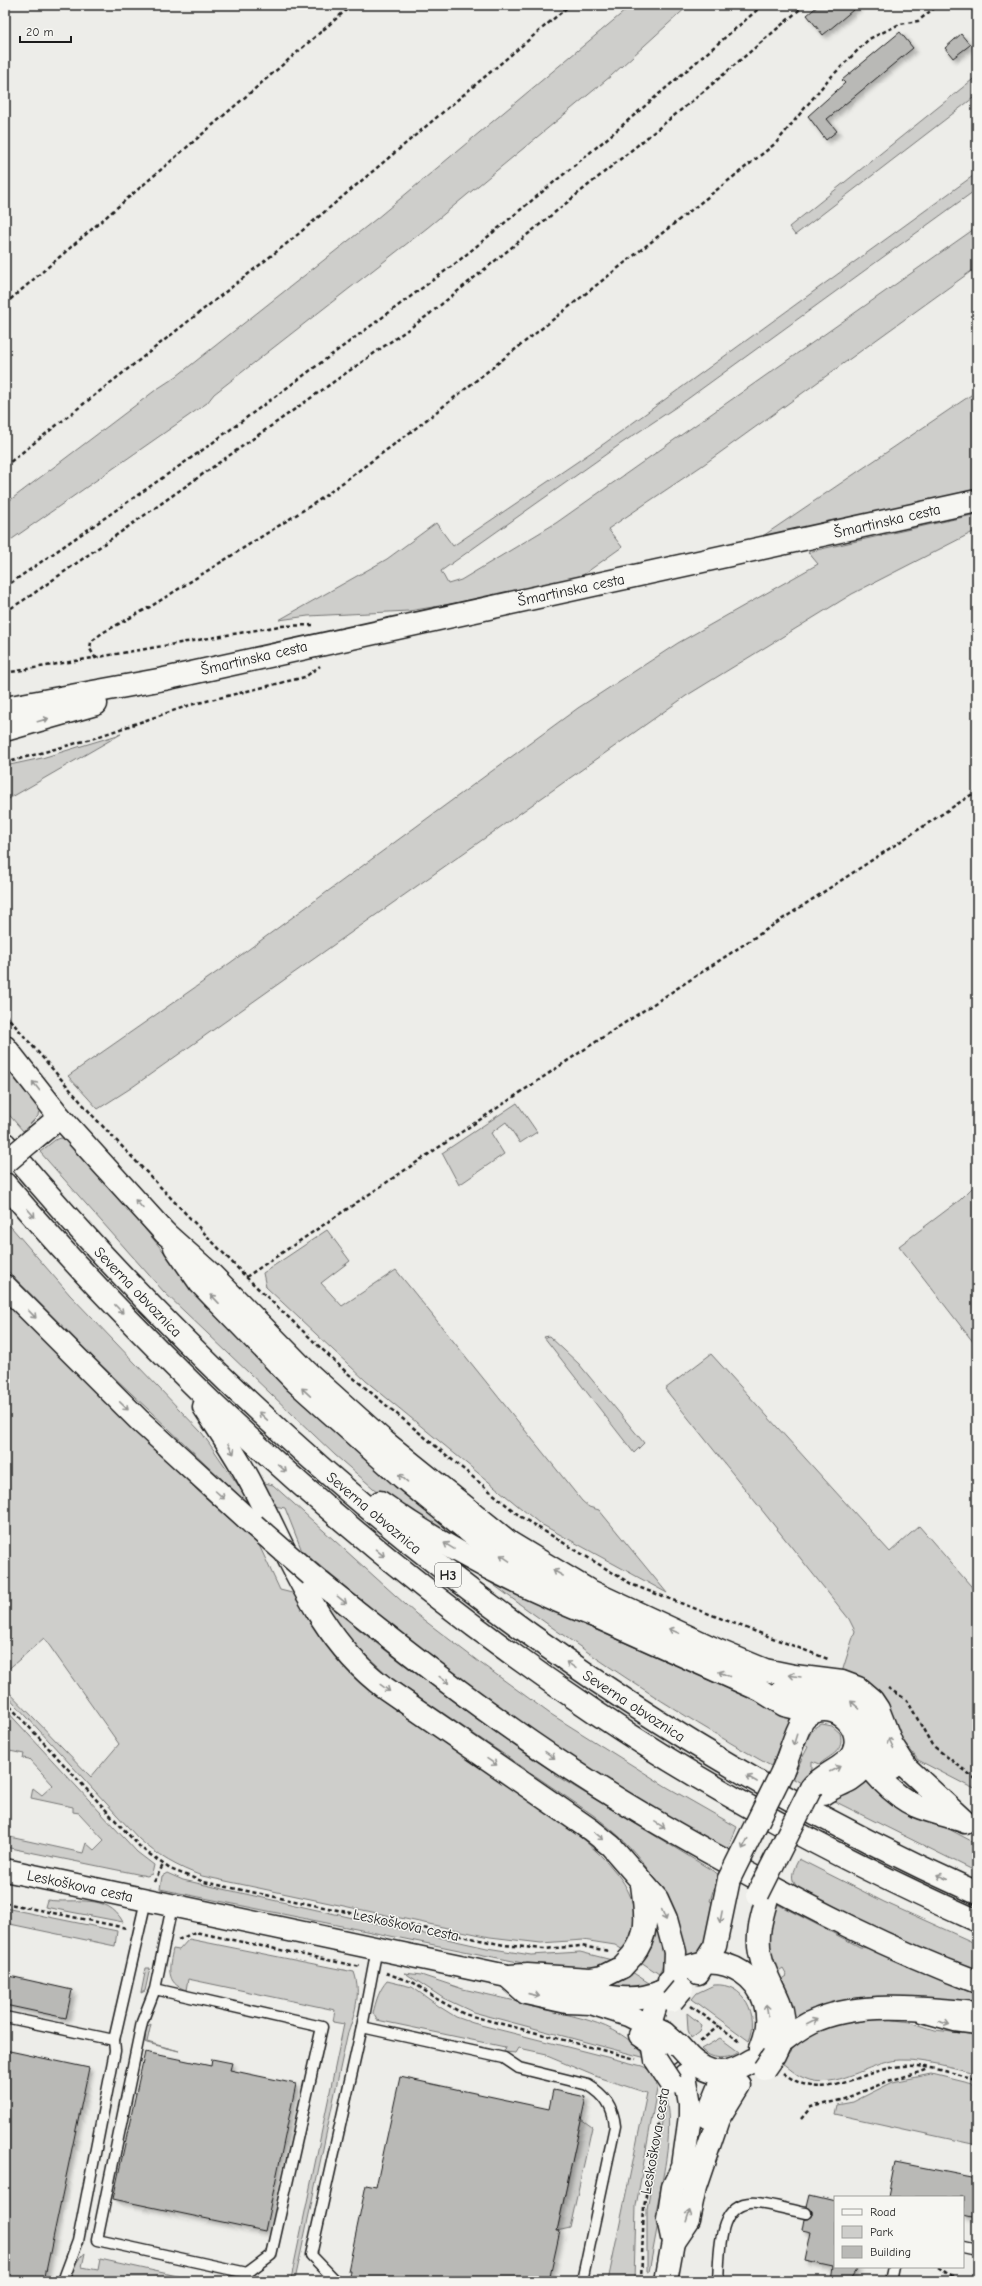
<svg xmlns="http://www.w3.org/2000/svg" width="982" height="2286" font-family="'Comic Neue',sans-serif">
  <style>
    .green { fill: #cececb; stroke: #757574 }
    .building { fill: #b9b9b6; stroke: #1c1c1c; filter: url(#shadow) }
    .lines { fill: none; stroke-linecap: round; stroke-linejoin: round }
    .service-casing { stroke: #1c1c1c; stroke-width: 13 }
    .tertiary-casing { stroke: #1c1c1c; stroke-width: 25 }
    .secondary-casing { stroke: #1c1c1c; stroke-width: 25 }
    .primary-casing { stroke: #1c1c1c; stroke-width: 25 }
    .trunk-casing { stroke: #1c1c1c; stroke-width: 25 }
    .path { stroke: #1c1c1c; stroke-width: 2.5; stroke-dasharray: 4 3; stroke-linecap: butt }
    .service { stroke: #f6f6f2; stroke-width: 10 }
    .tertiary { stroke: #f6f6f2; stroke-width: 22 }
    .secondary { stroke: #f6f6f2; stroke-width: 22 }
    .primary { stroke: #f6f6f2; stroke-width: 22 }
    .trunk { stroke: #f6f6f2; stroke-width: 22 }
    .tertiary-bridge-casing { stroke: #1c1c1c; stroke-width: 25; stroke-linecap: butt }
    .secondary-bridge-casing { stroke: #1c1c1c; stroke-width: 25; stroke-linecap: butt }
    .trunk-bridge-casing { stroke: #1c1c1c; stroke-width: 25; stroke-linecap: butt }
    .tertiary-bridge { stroke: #f6f6f2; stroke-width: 22 }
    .secondary-bridge { stroke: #f6f6f2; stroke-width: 22 }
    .trunk-bridge { stroke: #f6f6f2; stroke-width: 22 }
    .oneway { stroke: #949492 }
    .labels { text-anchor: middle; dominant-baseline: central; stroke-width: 3; stroke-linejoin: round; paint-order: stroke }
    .shield { fill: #f6f6f2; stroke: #5d5d5c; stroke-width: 1 }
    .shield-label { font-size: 14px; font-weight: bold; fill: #1c1c1c }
    .street-label { font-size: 15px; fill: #1c1c1c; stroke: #f6f6f2 }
  </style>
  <defs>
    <filter id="shadow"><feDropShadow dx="3.5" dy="3.5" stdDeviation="2" flood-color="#0004"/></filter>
  </defs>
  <rect width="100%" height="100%" fill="#edede9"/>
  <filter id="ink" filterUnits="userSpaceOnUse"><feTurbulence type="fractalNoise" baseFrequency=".025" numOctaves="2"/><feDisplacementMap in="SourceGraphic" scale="8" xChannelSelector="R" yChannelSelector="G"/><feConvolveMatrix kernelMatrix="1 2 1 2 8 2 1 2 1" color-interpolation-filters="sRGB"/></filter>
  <g filter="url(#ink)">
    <g class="green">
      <path d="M632,5H689L611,76L427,228L214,394L207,403L5,544V504L157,389L177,376L376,219Z"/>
      <path d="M977,76V95L795,235L789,227Z"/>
      <path d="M977,173V189L682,403L622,443L441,571L448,584L461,580L556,523L977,227V267L703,465L608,529L622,547L580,577L457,603L409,611L308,616L279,620L387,559L436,523L453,546L605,443Z"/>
      <path d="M977,391V489L757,540Z"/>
      <path d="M977,514V530L852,594L686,696L131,1088L98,1109L68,1076L230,963L578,708L678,643L818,564L808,552Z"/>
      <path d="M121,734L5,801V766L42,758Z"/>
      <path d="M5,1061L39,1108L38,1116L23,1131L5,1110Z"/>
      <path d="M517,1103L537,1132L520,1143L506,1122L491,1133L504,1154L459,1185L442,1153Z"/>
      <path d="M61,1138L67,1139L87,1159L178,1269L469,1544L380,1494L335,1455L164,1292L40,1152L55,1140Z"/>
      <path d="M977,1183V1347L899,1246L960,1200Z"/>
      <path d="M5,1220L70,1295L202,1433L249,1501L244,1500L96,1360L5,1268Z"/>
      <path d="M327,1230L350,1261L321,1283L342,1306L396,1270L582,1501L589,1507L599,1510L667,1593L539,1523L366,1381L266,1287L263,1273Z"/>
      <path d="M5,1302L198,1491L259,1545L280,1590L296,1594C313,1626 329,1655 357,1679C379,1700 405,1716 430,1733C463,1755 495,1777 528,1799C561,1822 593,1843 618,1875C636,1898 642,1926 623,1950L615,1945L583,1940L541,1943L490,1937L202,1876C177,1867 158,1856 139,1839L5,1693V1688L91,1777L119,1744L44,1638L5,1672Z"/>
      <path d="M549,1336L579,1364L644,1443L634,1453L544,1337Z"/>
      <path d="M711,1354L890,1552L919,1526L977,1593V1788L970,1787L918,1760L895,1730L842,1672L855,1631L849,1619L665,1389Z"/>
      <path d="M265,1483L273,1485L416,1614L479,1662L549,1713L667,1787L737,1827L727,1851L580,1764L424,1652L302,1551L285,1508L274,1506L263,1485Z"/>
      <path d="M489,1578L556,1612L791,1717L771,1766C672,1711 578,1648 487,1580Z"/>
      <path d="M321,1599C397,1661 475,1719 556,1774L555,1775L718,1874L710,1901L712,1902L708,1931L704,1942L706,1943L696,1954L685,1959L684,1954L686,1953C684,1939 677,1926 671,1913C653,1870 631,1843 593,1815L390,1677L353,1643Z"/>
      <path d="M5,1709L137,1852L154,1865L152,1874L147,1876L5,1847V1836L83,1853L86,1843L94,1850L104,1840L79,1813L73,1812V1807L31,1798L33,1788L42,1795L53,1785L29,1759L23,1758L24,1754L5,1750Z"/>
      <path d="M822,1724L832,1726L840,1733C845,1752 831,1754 820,1764L812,1761V1769L805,1785L792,1778L808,1747L805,1745C809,1735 812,1728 822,1724Z"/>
      <path d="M866,1776L913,1810L977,1844V1872L830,1799Z"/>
      <path d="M799,1859L884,1902L977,1944V1971C949,1960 806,1903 795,1884C789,1876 795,1867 799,1859Z"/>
      <path d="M167,1873L183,1880L487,1948L531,1955L580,1952L612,1960L589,1969L557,1970L160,1889L162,1876Z"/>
      <path d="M47,1900C74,1904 107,1892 123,1922L45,1907Z"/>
      <path d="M777,1904L860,1947L868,1948L977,1993V2006L791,2025L780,1978L781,1980L787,1976L783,1969L777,1973L774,1968L768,1935Z"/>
      <path d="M5,1908L117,1931L115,1946L5,1923Z"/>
      <path d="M657,1929H659C663,1945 668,1959 659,1974L641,1962L652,1945Z"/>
      <path d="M189,1939L354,1972C362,1994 354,2016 347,2036L295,2280L299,2281H257L259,2276L264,2275L291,2279L344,2024L333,2022L335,2010L188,1979L186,1990C165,1983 169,1967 173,1949L179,1950Z"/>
      <path d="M146,1968H150L145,1991L141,1993Z"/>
      <path d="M632,1972L649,1983L632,1988L604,1986L620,1978L622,1980Z"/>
      <path d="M405,1973L421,1975L463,1989L520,2002V2004C562,2015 620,2019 646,2058L473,2012L443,1998Z"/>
      <path d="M387,1981L412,1987L440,2007L456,2017L473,2023L642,2066C652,2070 657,2078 657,2089L636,2206L634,2281H608L647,2093L595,2076L547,2056V2054L519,2048L516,2053L504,2052L505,2047L377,2020L373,2013C376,2001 379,1990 387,1981Z"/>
      <path d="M714,1985C744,1982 760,2016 749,2041L692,1999L697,1993Z"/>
      <path d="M687,2013L702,2025L700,2031L691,2038L688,2030Z"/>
      <path d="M888,2019L910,2022L935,2030L977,2035V2073C952,2068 925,2059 899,2060C868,2062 835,2092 804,2078C796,2075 789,2068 782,2063L802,2036L848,2021Z"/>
      <path d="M151,2024L147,2042L179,2051L147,2043L145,2042L146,2027Z"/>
      <path d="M720,2038L739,2052C728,2060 711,2060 701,2049Z"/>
      <path d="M932,2074L977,2085V2145L835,2114L837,2105L853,2102L893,2082Z"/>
      <path d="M666,2099C674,2137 662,2179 655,2217L659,2218L649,2272L647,2271V2209Z"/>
      <path d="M581,2119L592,2127L570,2228L557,2231Z"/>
      <path d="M85,2253L82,2267L98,2270L100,2259L200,2281H73C69,2271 77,2260 85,2253Z"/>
    </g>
    <g class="building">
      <path d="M819,5H859L823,35L807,15Z"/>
      <path d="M900,32L913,48L827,119L837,131L826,140L808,116L845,83L842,80Z"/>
      <path d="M961,34L970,45L953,58L945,48Z"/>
      <path d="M5,1975L72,1990L66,2018L5,2005Z"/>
      <path d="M5,2050L89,2068L44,2281H5Z"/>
      <path d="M145,2052L211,2066L212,2059L232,2063L230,2070L296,2084L265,2231L113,2199Z"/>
      <path d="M400,2077L549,2109L553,2090L586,2097L557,2231H560L549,2281H361L349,2278L350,2271H348L366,2185L376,2187Z"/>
      <path d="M895,2162L977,2178V2218L963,2215V2197H888Z"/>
      <path d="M810,2195L835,2201V2267H858L849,2281H831L833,2267L805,2261L811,2232L802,2230L804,2219H808L812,2215V2211L807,2207Z"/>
    </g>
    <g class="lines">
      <g class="service-casing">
        <g id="service">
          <path d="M155,1989L142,2022L97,2240L247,2273L271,2255L322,2027L155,1989L172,1906"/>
          <path d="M5,2017L114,2040"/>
          <path d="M922,2017L954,2026L977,2029"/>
          <path d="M362,2027L504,2058L519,2068L588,2085C605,2095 613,2107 615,2126L582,2281"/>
          <path d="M963,2247L977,2250"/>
          <path d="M63,2281L78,2241L115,2051L114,2040L146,1900"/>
          <path d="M336,2281L311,2255L362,2027L377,1948"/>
          <path d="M718,2281C720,2255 716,2199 757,2203C773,2205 790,2210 806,2213"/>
          <path d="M891,2281L894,2267"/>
        </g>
      </g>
      <g class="tertiary-casing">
        <g id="tertiary">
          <path d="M31,1141L60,1117"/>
          <path d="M5,1870L507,1976C513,1976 521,1974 528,1976C570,1984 618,2010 660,1992"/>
          <path d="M507,1976L526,1993L567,2002L591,2003L628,2015L664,2033"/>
          <path d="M640,2035L668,2054"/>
        </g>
      </g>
      <g class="secondary-casing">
        <g id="secondary">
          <path d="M5,708L164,679L977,501"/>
          <path d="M5,730L96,704"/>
          <path d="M175,1247L200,1283L296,1382L402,1477L484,1544L597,1617L760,1690L784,1705L814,1712"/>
          <path d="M781,1692C790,1694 799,1695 808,1695C818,1696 829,1693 839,1695C871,1703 881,1746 862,1770C851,1783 835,1785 823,1794"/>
          <path d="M782,1772C788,1760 797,1726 805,1718C828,1696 866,1724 853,1753C846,1768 823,1773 811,1788"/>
          <path d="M767,1898C762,1916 756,1935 760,1953C768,1995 799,2008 774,2056"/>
          <path d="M698,1973L715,1946L729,1879"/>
          <path d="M669,1981C711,1935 790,1981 761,2048"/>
          <path d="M664,2033L679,2046"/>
          <path d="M689,2057C712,2078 728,2075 752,2060"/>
          <path d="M656,2060L650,2024L660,1992"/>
          <path d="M707,2116L719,2087L729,2072"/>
          <path d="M673,2242L688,2220L695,2187L718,2119L739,2085"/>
          <path d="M666,2281L673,2242L668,2219L673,2187L683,2166L690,2116V2104L685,2075"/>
        </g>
      </g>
      <g class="primary-casing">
        <path id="primary" d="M5,1047L60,1117L165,1233"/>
      </g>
      <g class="trunk-casing">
        <g id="trunk">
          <path d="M5,1144C272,1461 598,1723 977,1893"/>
          <path d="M5,1184C70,1261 141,1334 213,1404C333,1518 460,1622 598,1714C717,1794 846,1862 977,1921"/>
          <path d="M165,1233L212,1275L306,1371L385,1442L510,1543L588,1590L719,1651L765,1670L794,1676L842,1682L858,1688L872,1700L878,1709L892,1745L907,1768L965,1822"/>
          <path d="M5,1286L140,1421L254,1525"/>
          <path d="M204,1407C221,1433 238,1458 252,1485C290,1557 318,1639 385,1688L591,1830L611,1846L657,1899L666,1919L675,1952L674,1976"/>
          <path d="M380,1502C447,1550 520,1587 597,1617"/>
          <path d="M311,1575C393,1641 475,1706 563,1764C617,1800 672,1832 729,1863C811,1909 889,1949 977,1982"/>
          <path d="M872,1739L880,1755L891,1769"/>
          <path d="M855,1747C871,1770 890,1794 916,1806C930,1812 946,1815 960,1820"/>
          <path d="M632,1956C651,1933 645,1910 642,1884"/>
          <path d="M527,1975L590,1979L602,1977L622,1967"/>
          <path d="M780,2043C792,2034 804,2024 819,2019C865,2001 928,2009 977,2013"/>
        </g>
      </g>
      <g class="path">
        <path d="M5,304L352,5"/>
        <path d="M5,466L290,241L570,5"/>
        <path d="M5,587L204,449L456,263L604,141L763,5"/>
        <path d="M5,612L30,596L427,316L697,97L805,5"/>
        <path d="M96,659L90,649L91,642L102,633L150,607L318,501L416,428L776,143L827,81L869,39L900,24L918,21L938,5"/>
        <path d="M5,673L280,626L314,625"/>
        <path d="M5,763L91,739L190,705L305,677L320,666"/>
        <path d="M5,1014L93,1116L246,1277L345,1371L521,1517L633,1585L828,1659"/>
        <path d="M246,1277L585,1049L977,791"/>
        <path d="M888,1688L907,1700L932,1745L977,1780"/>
        <path d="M5,1701L141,1848L170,1869L204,1882L504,1945L544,1949L581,1946L609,1951"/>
        <path d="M154,1882L163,1865"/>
        <path d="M5,1903L126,1928"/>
        <path d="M178,1940L195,1932L361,1967"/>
        <path d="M386,1973L414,1983L435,1998L464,2014L636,2059"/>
        <path d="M691,2006L742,2043"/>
        <path d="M700,2041L719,2026"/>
        <path d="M783,2073C827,2106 857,2070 902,2066C927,2064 953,2074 977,2079"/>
        <path d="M801,2119L811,2107L845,2099L888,2081L921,2072L928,2069"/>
        <path d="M939,2267L959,2281"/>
        <path d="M641,2281L644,2206L663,2100"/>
      </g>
      <use href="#service" class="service"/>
      <use href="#tertiary" class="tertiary"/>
      <use href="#secondary" class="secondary"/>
      <use href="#primary" class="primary"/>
      <use href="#trunk" class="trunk"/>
      <g class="tertiary-bridge-casing">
        <path id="tertiary-bridge" d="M5,1163L31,1141"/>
      </g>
      <g class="secondary-bridge-casing">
        <g id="secondary-bridge">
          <path d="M729,1879L782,1772"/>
          <path d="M758,1894L811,1788"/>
          <path d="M672,2001L682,1989"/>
          <path d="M679,2046L689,2057"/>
          <path d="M656,2060L671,2083"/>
          <path d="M764,2069L773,2056"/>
        </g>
      </g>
      <g class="trunk-bridge-casing">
        <g id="trunk-bridge">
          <path d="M254,1525L311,1575"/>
          <path d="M622,1967L632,1956"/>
        </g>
      </g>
      <use href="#tertiary-bridge" class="tertiary-bridge"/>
      <use href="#secondary-bridge" class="secondary-bridge"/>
      <use href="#trunk-bridge" class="trunk-bridge"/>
    </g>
    <defs><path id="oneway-shaft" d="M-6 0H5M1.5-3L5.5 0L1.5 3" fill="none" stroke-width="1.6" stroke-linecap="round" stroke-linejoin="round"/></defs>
    <g class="oneway">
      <use href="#oneway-shaft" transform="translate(43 720) rotate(-16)"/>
      <use href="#oneway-shaft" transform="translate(36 1086) rotate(-128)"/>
      <use href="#oneway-shaft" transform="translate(139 1204) rotate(-132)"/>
      <use href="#oneway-shaft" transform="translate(31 1213) rotate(48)"/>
      <use href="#oneway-shaft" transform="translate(215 1299) rotate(-133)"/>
      <use href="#oneway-shaft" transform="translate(119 1309) rotate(46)"/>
      <use href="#oneway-shaft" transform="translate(32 1314) rotate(46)"/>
      <use href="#oneway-shaft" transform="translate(306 1392) rotate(-137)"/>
      <use href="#oneway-shaft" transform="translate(124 1406) rotate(44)"/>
      <use href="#oneway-shaft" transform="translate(263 1416) rotate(-137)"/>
      <use href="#oneway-shaft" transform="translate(231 1449) rotate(60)"/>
      <use href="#oneway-shaft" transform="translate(282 1468) rotate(42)"/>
      <use href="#oneway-shaft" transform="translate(403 1478) rotate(-140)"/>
      <use href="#oneway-shaft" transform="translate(220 1495) rotate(42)"/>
      <use href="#oneway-shaft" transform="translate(449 1546) rotate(-149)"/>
      <use href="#oneway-shaft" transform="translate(380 1553) rotate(40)"/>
      <use href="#oneway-shaft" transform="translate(505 1558) rotate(-146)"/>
      <use href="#oneway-shaft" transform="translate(558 1573) rotate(-150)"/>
      <use href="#oneway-shaft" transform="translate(342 1600) rotate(39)"/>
      <use href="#oneway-shaft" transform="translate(674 1631) rotate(-156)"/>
      <use href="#oneway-shaft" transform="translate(571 1665) rotate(-146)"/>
      <use href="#oneway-shaft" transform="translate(724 1674) rotate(-156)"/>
      <use href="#oneway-shaft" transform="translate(795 1676) rotate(-171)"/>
      <use href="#oneway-shaft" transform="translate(444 1680) rotate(36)"/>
      <use href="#oneway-shaft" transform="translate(385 1688) rotate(36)"/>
      <use href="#oneway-shaft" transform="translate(855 1705) rotate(-139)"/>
      <use href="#oneway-shaft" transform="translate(795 1740) rotate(107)"/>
      <use href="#oneway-shaft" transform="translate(891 1743) rotate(-115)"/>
      <use href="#oneway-shaft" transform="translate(550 1755) rotate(35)"/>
      <use href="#oneway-shaft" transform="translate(492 1762) rotate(34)"/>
      <use href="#oneway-shaft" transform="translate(835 1769) rotate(-27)"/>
      <use href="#oneway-shaft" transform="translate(752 1779) rotate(-150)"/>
      <use href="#oneway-shaft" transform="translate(660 1825) rotate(31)"/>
      <use href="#oneway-shaft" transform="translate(599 1836) rotate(40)"/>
      <use href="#oneway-shaft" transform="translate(745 1844) rotate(117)"/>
      <use href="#oneway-shaft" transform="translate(942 1877) rotate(-155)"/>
      <use href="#oneway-shaft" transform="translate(664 1915) rotate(67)"/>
      <use href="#oneway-shaft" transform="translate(721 1917) rotate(101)"/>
      <use href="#oneway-shaft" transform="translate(534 1995) rotate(13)"/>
      <use href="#oneway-shaft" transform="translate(767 2010) rotate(-100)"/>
      <use href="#oneway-shaft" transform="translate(812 2022) rotate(-27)"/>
      <use href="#oneway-shaft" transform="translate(944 2023) rotate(16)"/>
      <use href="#oneway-shaft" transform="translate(688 2216) rotate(-72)"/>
    </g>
  </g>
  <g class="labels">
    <rect class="shield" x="435" y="1563" width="26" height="24" rx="3"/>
    <g class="shield-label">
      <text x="448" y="1575">H3</text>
    </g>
    <g class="street-label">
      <text transform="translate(887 521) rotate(-13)">Šmartinska cesta</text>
      <text transform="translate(571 590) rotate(-12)">Šmartinska cesta</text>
      <text transform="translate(254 658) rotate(-13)">Šmartinska cesta</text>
      <text transform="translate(138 1292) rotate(46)">Severna obvoznica</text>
      <text transform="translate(374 1513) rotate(40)">Severna obvoznica</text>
      <text transform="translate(634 1706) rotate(33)">Severna obvoznica</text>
      <text transform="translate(80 1886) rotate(12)">Leskoškova cesta</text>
      <text transform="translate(406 1925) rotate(12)">Leskoškova cesta</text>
      <text transform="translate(655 2141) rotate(-80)">Leskoškova cesta</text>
    </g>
  </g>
  <rect width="982" height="2286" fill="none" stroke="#f6f6f2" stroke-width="20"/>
  <rect x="10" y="10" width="962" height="2266" fill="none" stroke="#1c1c1c" stroke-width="1.5" filter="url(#ink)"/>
  <rect x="834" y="2196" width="130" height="72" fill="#f6f6f2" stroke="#9f9f9c"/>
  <rect x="842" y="2209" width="20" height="6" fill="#f6f6f2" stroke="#9f9f9c"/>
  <text x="870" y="2216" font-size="12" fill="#1c1c1c">Road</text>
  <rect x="842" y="2226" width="20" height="12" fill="#cececb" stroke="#9f9f9c"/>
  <text x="870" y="2236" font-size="12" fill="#1c1c1c">Park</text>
  <rect x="842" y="2246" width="20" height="12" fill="#b9b9b6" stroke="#9f9f9c"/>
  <text x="870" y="2256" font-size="12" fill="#1c1c1c">Building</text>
  <path d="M20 36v6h51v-6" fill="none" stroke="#1c1c1c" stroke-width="2"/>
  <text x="26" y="36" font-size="12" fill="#1c1c1c" stroke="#f6f6f2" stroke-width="3" paint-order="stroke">20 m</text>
</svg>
